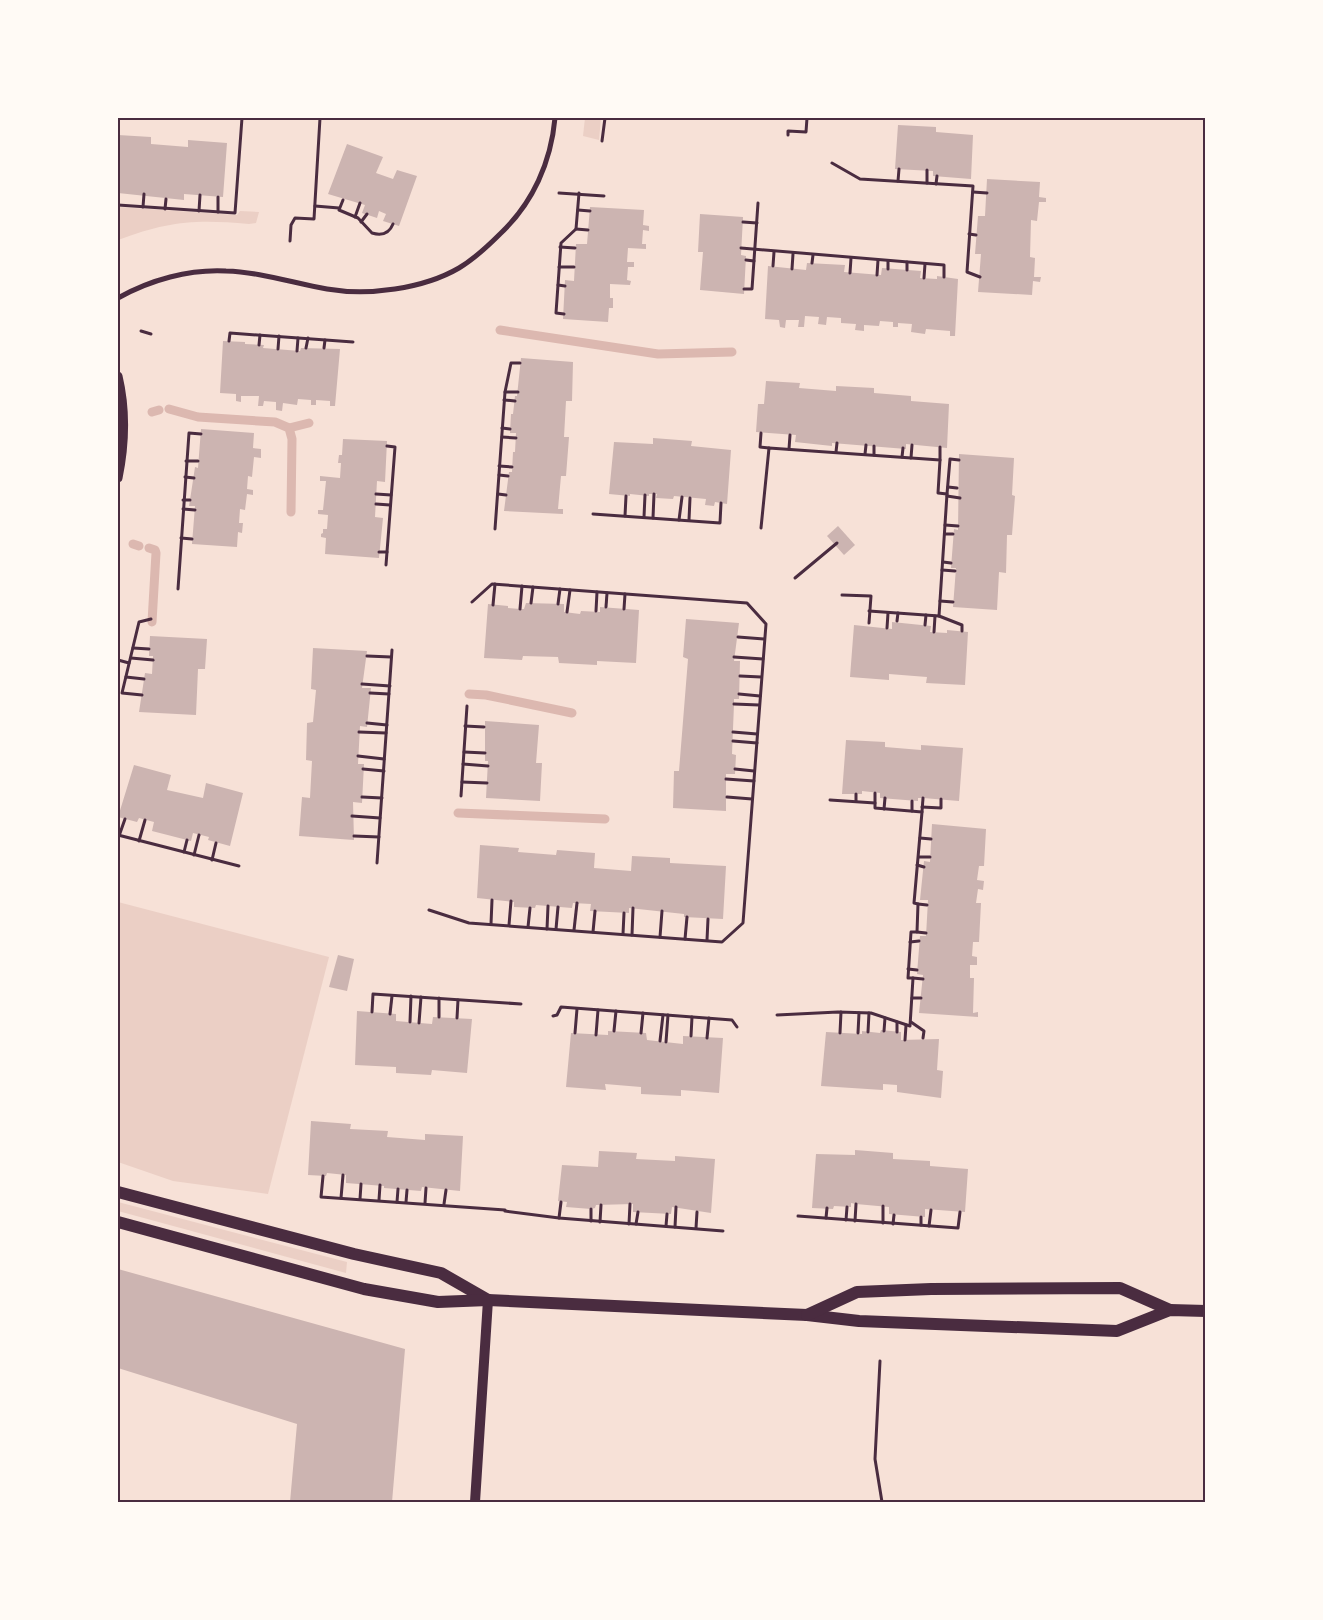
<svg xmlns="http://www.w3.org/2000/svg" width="1323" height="1620" font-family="Mulish,sans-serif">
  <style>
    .green { fill: #ebcfc5 }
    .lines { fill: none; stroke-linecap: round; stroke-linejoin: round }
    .stream { stroke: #dcb8b0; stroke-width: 9 }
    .building { fill: #ccb4b1 }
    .path { stroke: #4a2c40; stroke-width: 3 }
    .minor { stroke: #4a2c40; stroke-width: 5 }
    .tertiary { stroke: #4a2c40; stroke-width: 9 }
    .secondary { stroke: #4a2c40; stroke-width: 10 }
    .primary { stroke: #4a2c40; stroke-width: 12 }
    .neatline { fill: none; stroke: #4a2c40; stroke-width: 2 }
  </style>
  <rect width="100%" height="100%" fill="#f7e1d7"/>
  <g class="green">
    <path d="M585,118H601L599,140L583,136Z"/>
    <path d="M118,207L237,215L240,211L259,212L256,223L249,224C196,219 168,221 118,240Z"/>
    <path d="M118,902L329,957L268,1194L173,1181L118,1162Z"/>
    <path d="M118,1202L347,1262L346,1273L118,1211Z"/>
  </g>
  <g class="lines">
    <g class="stream">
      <path d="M500,330L658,354L732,352"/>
      <path d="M169,409L198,417L275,422L289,428L292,439L291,512"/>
      <path d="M152,412L159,410"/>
      <path d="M289,428L309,423"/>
      <path d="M133,544L139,546"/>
      <path d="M149,548L155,550L156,553L152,622"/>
      <path d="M469,694L486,695L572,713"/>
      <path d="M458,813L605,819"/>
    </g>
  </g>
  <g class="building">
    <path d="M898,125L936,127V132L973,135L971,179L933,176V171L895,169Z"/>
    <path d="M118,135L151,137V144L188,147V140L227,143L223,197L184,194V200L118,193Z"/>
    <path d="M347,144L383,157L376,173L393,179L397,170L417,176L399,226L383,221L386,214L379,211L377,218L362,213L365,205L328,194Z"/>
    <path d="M987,179L1040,182L1039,197L1046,198V202H1039L1037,221L1031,220L1030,257L1035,258L1034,277H1041L1040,282L1033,281L1032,295L978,292L981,254H975L978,216H985Z"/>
    <path d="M590,207L644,210L643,225L649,226V231L643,230L642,244H646V249L628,248L627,262H634V267H628L627,280L631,281L630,285L610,284V298H613V308H609L608,322L563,319L565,280L574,281L576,244H587Z"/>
    <path d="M700,214L743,217L741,255L746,256L744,294L700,290L703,252H698Z"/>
    <path d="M807,263L845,265L844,272L881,275L882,268L921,271L920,278L937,279V276L958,279L955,336H950V331L926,329L925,334L911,332L912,324L898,323V327H893V322L880,321L879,326L864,325V331L855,330L856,324L841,323V318L827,317L826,325L818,324L819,317L805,316L804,327H798L799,320H786L785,328L780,327L779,320L765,319L768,266L806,270Z"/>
    <path d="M223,341L245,342V344L264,345L263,348L300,351L301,348L340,349L335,406H330V401L316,400V405H311V400L298,399L297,405L283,403L282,411L276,410V402L264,401L263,406H258L259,396H241V402L236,401V394L220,393Z"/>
    <path d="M521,358L573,362L572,401H566L564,437H569L566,476H561L558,509H563V514L504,511L509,472H512L513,452H515L516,433H510L511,414H513L515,396H517Z"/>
    <path d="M766,381L800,383L799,388L836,391V386L874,388V393L911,396V401L949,404L947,448L906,444V449L832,443V446L795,442L796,435L756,432L758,404H764Z"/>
    <path d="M201,429L254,433L253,448L261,449V458L254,457L252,477L248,476L247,489L253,490V495L247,494L245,510L240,509L239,523H243L242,533L238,532L237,547L192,544L195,506H189L190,500L195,467L198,468Z"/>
    <path d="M653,438L692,441L691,446L731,450L727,504L715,502L714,506L705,505L706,499L674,496L673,499L656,498L657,494H649V496L630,494V496L609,494L614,442L653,444Z"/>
    <path d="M343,439L387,441L385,482L377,481L375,517L383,518L379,558L325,554L326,538L321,537V534L323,533V529H327L328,515L318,514V510H323L326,481H320V476L340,478L341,463H338L339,455H342Z"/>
    <path d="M959,454L1014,458L1012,495L1015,496L1012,535H1007L1006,573L999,572L997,610L953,607L956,568H951L954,529L958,530Z"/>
    <path d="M838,526L855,545L844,555L827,536Z"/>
    <path d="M526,603L564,604V612L580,614L581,611L600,612V607L639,610L636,663L597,661V665L559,663L558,657L523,656L522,660L484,658L488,604L508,606V608L520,609H524Z"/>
    <path d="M686,619L739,623L734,661H740L739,699H734V704L732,754L736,755L735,774H726V811L673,808L674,771H679L688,659L683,657Z"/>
    <path d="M892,622L931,626L930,632L947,633V630L968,632L965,685L926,683L927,677L889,674V680L850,677L854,625L892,629Z"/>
    <path d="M150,636L207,639L205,669H198L196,715L139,712L145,673L152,674L153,656H149Z"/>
    <path d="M313,648L367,651L362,688H371L367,727L360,726L358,764H364L362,803L353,802L354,840L299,836L302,797L310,798L312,761L306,760L307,723L313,722L316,690L311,689Z"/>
    <path d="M485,721L539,725L536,763H542L540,801L486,798L488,761H485Z"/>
    <path d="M846,740L885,742V747L921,750V745L963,748L959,801L923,798H918V801L880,798V793L862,791V794H842Z"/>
    <path d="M134,765L171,775L167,790L203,798L206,783L243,793L230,846L208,840L209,837L193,833L191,841L152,831L154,822L139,818L137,822L118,817Z"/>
    <path d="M932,824L986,829L984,866H979L977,880L984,881L983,890L978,889L976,903H981L979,942H973L972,956L977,957V965H970V978H974L973,1013L978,1012V1017L919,1013L923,975L917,974L920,936H926L928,900H920L924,861L930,862Z"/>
    <path d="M480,845L519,848L518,852L556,855L557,850L595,853L594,868L631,871L632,856L670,858V863L726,866L723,919L684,917V914L629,908V913L590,911L591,904L573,903L572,908L536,905L535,908L514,907V902L477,898Z"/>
    <path d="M338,955L354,959L347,991L329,987Z"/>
    <path d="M357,1011L396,1014V1021L432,1024L433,1017L472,1019L467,1073L432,1070L431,1075L396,1073V1067L355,1065Z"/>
    <path d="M881,1030L901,1032V1040L939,1039L937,1070L943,1071L941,1098L897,1092V1085L883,1084V1090L821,1086L826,1032L862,1034V1031L880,1033Z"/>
    <path d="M608,1031L646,1033L647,1040L683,1044V1036L723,1038L719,1093L681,1090V1096L641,1094V1087L605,1084L606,1090L566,1087L571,1033L608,1035Z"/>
    <path d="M311,1121L351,1124L350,1129L388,1131L387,1137L425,1140V1134L463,1136L460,1191L422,1187L421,1191L384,1188V1186L346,1183V1175L327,1173L326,1176L308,1175Z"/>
    <path d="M855,1150L893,1153V1159L930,1161V1166L968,1169L965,1212L925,1209V1217L889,1214V1207L856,1204L851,1203V1207L834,1206L833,1209L812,1208L816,1154L855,1155Z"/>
    <path d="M599,1151L637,1153L636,1159L675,1161V1156L715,1159L711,1213L672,1207L671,1214L633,1212V1204L596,1205L595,1208L591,1209L566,1207L567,1202L558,1201L562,1165L598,1167Z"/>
    <path d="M118,1269L405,1349L392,1502H290L297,1424L118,1368Z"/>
  </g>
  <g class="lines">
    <g class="path">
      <path d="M788,135V131L806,132L807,118"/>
      <path d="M602,141L605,118"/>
      <path d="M832,163L860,179L973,186L967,272L980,277"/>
      <path d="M898,181L899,169"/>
      <path d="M927,183V170"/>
      <path d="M936,184L937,176"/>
      <path d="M973,192L987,193"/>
      <path d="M559,193L604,196"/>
      <path d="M343,200L339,210L358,218L372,233C382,236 389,234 393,224"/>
      <path d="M118,205L235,213L242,118"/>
      <path d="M315,206L339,208"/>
      <path d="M143,207L144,194"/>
      <path d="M165,209L166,199"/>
      <path d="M578,210L590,211"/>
      <path d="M199,211L200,195"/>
      <path d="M218,212V197"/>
      <path d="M355,217L360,203"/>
      <path d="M361,222L367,214"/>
      <path d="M743,222L757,223"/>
      <path d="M576,229L588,230"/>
      <path d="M969,234L976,235"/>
      <path d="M290,241L291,225L295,218L314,219L320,118"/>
      <path d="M560,247L575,248"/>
      <path d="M741,248L944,265V277"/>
      <path d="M746,260L754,261"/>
      <path d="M812,263L813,255"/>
      <path d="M773,266L774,252"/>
      <path d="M559,267H574"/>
      <path d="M792,269L793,254"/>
      <path d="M888,269V261"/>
      <path d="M907,270V262"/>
      <path d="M850,273L851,258"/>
      <path d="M877,275L878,260"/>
      <path d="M924,278L925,264"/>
      <path d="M558,285L565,286"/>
      <path d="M744,289H752L758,203"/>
      <path d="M564,314L556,313L561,243L576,229L579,193"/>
      <path d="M141,331L151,334"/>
      <path d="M229,341L230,333L353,342"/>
      <path d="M259,345L260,335"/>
      <path d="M306,348L308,338"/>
      <path d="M324,348L325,340"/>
      <path d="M278,349L279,336"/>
      <path d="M297,351L298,338"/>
      <path d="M505,392H518"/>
      <path d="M504,400L515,401"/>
      <path d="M502,428L510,429"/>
      <path d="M761,433L760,447L769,448"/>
      <path d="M502,437L516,438"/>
      <path d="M789,449L790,435"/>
      <path d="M836,452L837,443"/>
      <path d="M865,454L866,445"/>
      <path d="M874,455V446"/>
      <path d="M902,457L903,448"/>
      <path d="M911,458L912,445"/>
      <path d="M940,460V447"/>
      <path d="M186,461H198"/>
      <path d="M499,466L512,467"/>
      <path d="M499,475L508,476"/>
      <path d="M185,477L194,478"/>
      <path d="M948,487L957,488"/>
      <path d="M376,494L391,495"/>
      <path d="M498,494L506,495"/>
      <path d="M947,494L950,459L959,460"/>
      <path d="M947,496L960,498"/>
      <path d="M183,500H190"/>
      <path d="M376,504L390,505"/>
      <path d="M183,509L195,510"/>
      <path d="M593,514L720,523L721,503"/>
      <path d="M625,516L626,496"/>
      <path d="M644,517L645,495"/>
      <path d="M653,518L654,494"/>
      <path d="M679,520L682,497"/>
      <path d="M689,520L690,498"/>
      <path d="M945,525L958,526"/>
      <path d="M761,528L769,448L940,460L938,493L947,494L939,616L869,611"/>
      <path d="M495,529L505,392L511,363H520"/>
      <path d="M945,534H953"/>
      <path d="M181,538L192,539"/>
      <path d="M379,552H387"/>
      <path d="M943,562L951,563"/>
      <path d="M386,565L395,447L387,446"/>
      <path d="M942,570L955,571"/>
      <path d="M795,578L837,543"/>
      <path d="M178,589L189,433L201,434"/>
      <path d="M842,595L871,596L869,623"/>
      <path d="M940,601L953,602"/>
      <path d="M531,603L533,587"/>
      <path d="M558,604L560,589"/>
      <path d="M493,605L495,584"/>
      <path d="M606,607L607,593"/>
      <path d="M520,609L522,586"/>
      <path d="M624,609L625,594"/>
      <path d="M596,611L597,592"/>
      <path d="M567,612L570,590"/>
      <path d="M939,616L962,625V631"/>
      <path d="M897,621L898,613"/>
      <path d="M925,625L926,615"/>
      <path d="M887,628L888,613"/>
      <path d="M934,632L935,616"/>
      <path d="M738,637L764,639"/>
      <path d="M133,648L149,649"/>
      <path d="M367,656L391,657"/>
      <path d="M734,657L763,659"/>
      <path d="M131,658L153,660"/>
      <path d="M118,660L129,663"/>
      <path d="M740,676L761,677"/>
      <path d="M126,677L144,679"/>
      <path d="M362,684L390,686"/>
      <path d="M370,693L389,694"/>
      <path d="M739,694L760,696"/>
      <path d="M142,695L122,693L139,622L151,619"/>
      <path d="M734,704L759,705"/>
      <path d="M367,723L387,725"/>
      <path d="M465,726L484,727"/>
      <path d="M359,732L386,733"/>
      <path d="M733,732L757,734"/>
      <path d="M733,741L757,743"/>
      <path d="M464,752L485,753"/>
      <path d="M358,756L384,759"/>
      <path d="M463,764L488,766"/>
      <path d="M363,769L384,771"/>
      <path d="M735,769L754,771"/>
      <path d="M726,779L754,781"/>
      <path d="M462,782L487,783"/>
      <path d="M875,793V803"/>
      <path d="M461,796L467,706"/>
      <path d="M362,797L382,798"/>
      <path d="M727,797L752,799"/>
      <path d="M856,801V794"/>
      <path d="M922,807L941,808V799"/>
      <path d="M884,809L885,798"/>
      <path d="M912,811V801"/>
      <path d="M922,812L923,798"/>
      <path d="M352,816L380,818"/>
      <path d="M118,835L239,866"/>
      <path d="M119,836L125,819"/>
      <path d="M354,836L379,837"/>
      <path d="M920,838L931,839"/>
      <path d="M139,841L145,820"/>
      <path d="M184,852L187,840"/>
      <path d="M194,855L199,835"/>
      <path d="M919,857H930"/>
      <path d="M212,860L216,843"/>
      <path d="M377,863L392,650"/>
      <path d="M917,865L924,867"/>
      <path d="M918,904L927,905"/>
      <path d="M429,910L469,923L722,942L743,923L766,624L747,603L492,584L472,602"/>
      <path d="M491,924L492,900"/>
      <path d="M509,925L511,901"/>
      <path d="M528,927L530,908"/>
      <path d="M547,929L548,906"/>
      <path d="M556,929L558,907"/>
      <path d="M574,930L577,903"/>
      <path d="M593,932L595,911"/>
      <path d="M917,932L926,933"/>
      <path d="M623,934L624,913"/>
      <path d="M632,935L633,908"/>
      <path d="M660,937L662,911"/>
      <path d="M685,939L687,917"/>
      <path d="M707,940L708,919"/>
      <path d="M910,942L919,941"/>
      <path d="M908,969L917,970"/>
      <path d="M913,978L923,979"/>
      <path d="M912,998H921"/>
      <path d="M372,1012L373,994L521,1004"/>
      <path d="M390,1014L392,996"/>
      <path d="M777,1015L838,1012L871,1013L910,1026L913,978H908L911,932H917L918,904L914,903L922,812L875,808V803L830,800"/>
      <path d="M553,1016L557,1015L561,1007L732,1020L737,1027"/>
      <path d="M439,1017V998"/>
      <path d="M457,1018L458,1000"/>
      <path d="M410,1022L411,996"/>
      <path d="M911,1022L924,1031L923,1038"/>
      <path d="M419,1023L421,997"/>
      <path d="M614,1031L616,1011"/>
      <path d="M884,1031L885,1018"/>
      <path d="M868,1032L869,1013"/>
      <path d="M897,1032V1022"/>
      <path d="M575,1033L577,1009"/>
      <path d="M641,1033L643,1013"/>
      <path d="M840,1033L841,1012"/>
      <path d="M858,1033L859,1013"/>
      <path d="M596,1035L598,1010"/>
      <path d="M691,1036L692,1017"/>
      <path d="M707,1038L709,1018"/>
      <path d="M905,1040L906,1025"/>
      <path d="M660,1041L663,1015"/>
      <path d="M666,1042L668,1015"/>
      <path d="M323,1176L321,1197L505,1210"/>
      <path d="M341,1198L343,1175"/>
      <path d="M360,1199L361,1184"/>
      <path d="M379,1200L380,1185"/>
      <path d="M397,1202L398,1189"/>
      <path d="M406,1202L407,1190"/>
      <path d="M425,1203L426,1188"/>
      <path d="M444,1204L446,1190"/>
      <path d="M505,1211L559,1218L723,1231"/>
      <path d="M798,1216L958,1228L960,1212"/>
      <path d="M921,1217V1225"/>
      <path d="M559,1218L561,1202"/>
      <path d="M826,1218L827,1208"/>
      <path d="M846,1220L847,1207"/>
      <path d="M591,1221V1209"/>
      <path d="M855,1221L856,1204"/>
      <path d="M600,1222L601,1205"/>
      <path d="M883,1223V1206"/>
      <path d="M629,1224L630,1204"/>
      <path d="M636,1224L638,1212"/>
      <path d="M893,1224L894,1215"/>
      <path d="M666,1226L667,1214"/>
      <path d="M929,1226L931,1210"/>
      <path d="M675,1227L676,1207"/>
      <path d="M696,1228L697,1212"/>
      <path d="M880,1361L875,1459L882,1502"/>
    </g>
    <path class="minor" d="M118,298C150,280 189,269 226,271C260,272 293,283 327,289C368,296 423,289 459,268C474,259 488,246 500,234C533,203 551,162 555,118"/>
    <path class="tertiary" d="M118,376C126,410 125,444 118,478"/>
    <path class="secondary" d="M475,1502L488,1300"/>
    <g class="primary">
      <path d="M118,1192L354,1254L441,1273L488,1300"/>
      <path d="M118,1222L364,1289L438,1302L488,1300L807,1315L859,1321L1117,1331L1170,1310L1206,1311"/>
      <path d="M807,1315L857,1292L931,1289L1120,1288L1170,1310"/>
    </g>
  </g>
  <rect width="1323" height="1620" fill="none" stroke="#fffaf5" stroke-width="238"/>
  <rect x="119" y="119" width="1085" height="1382" class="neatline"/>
</svg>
